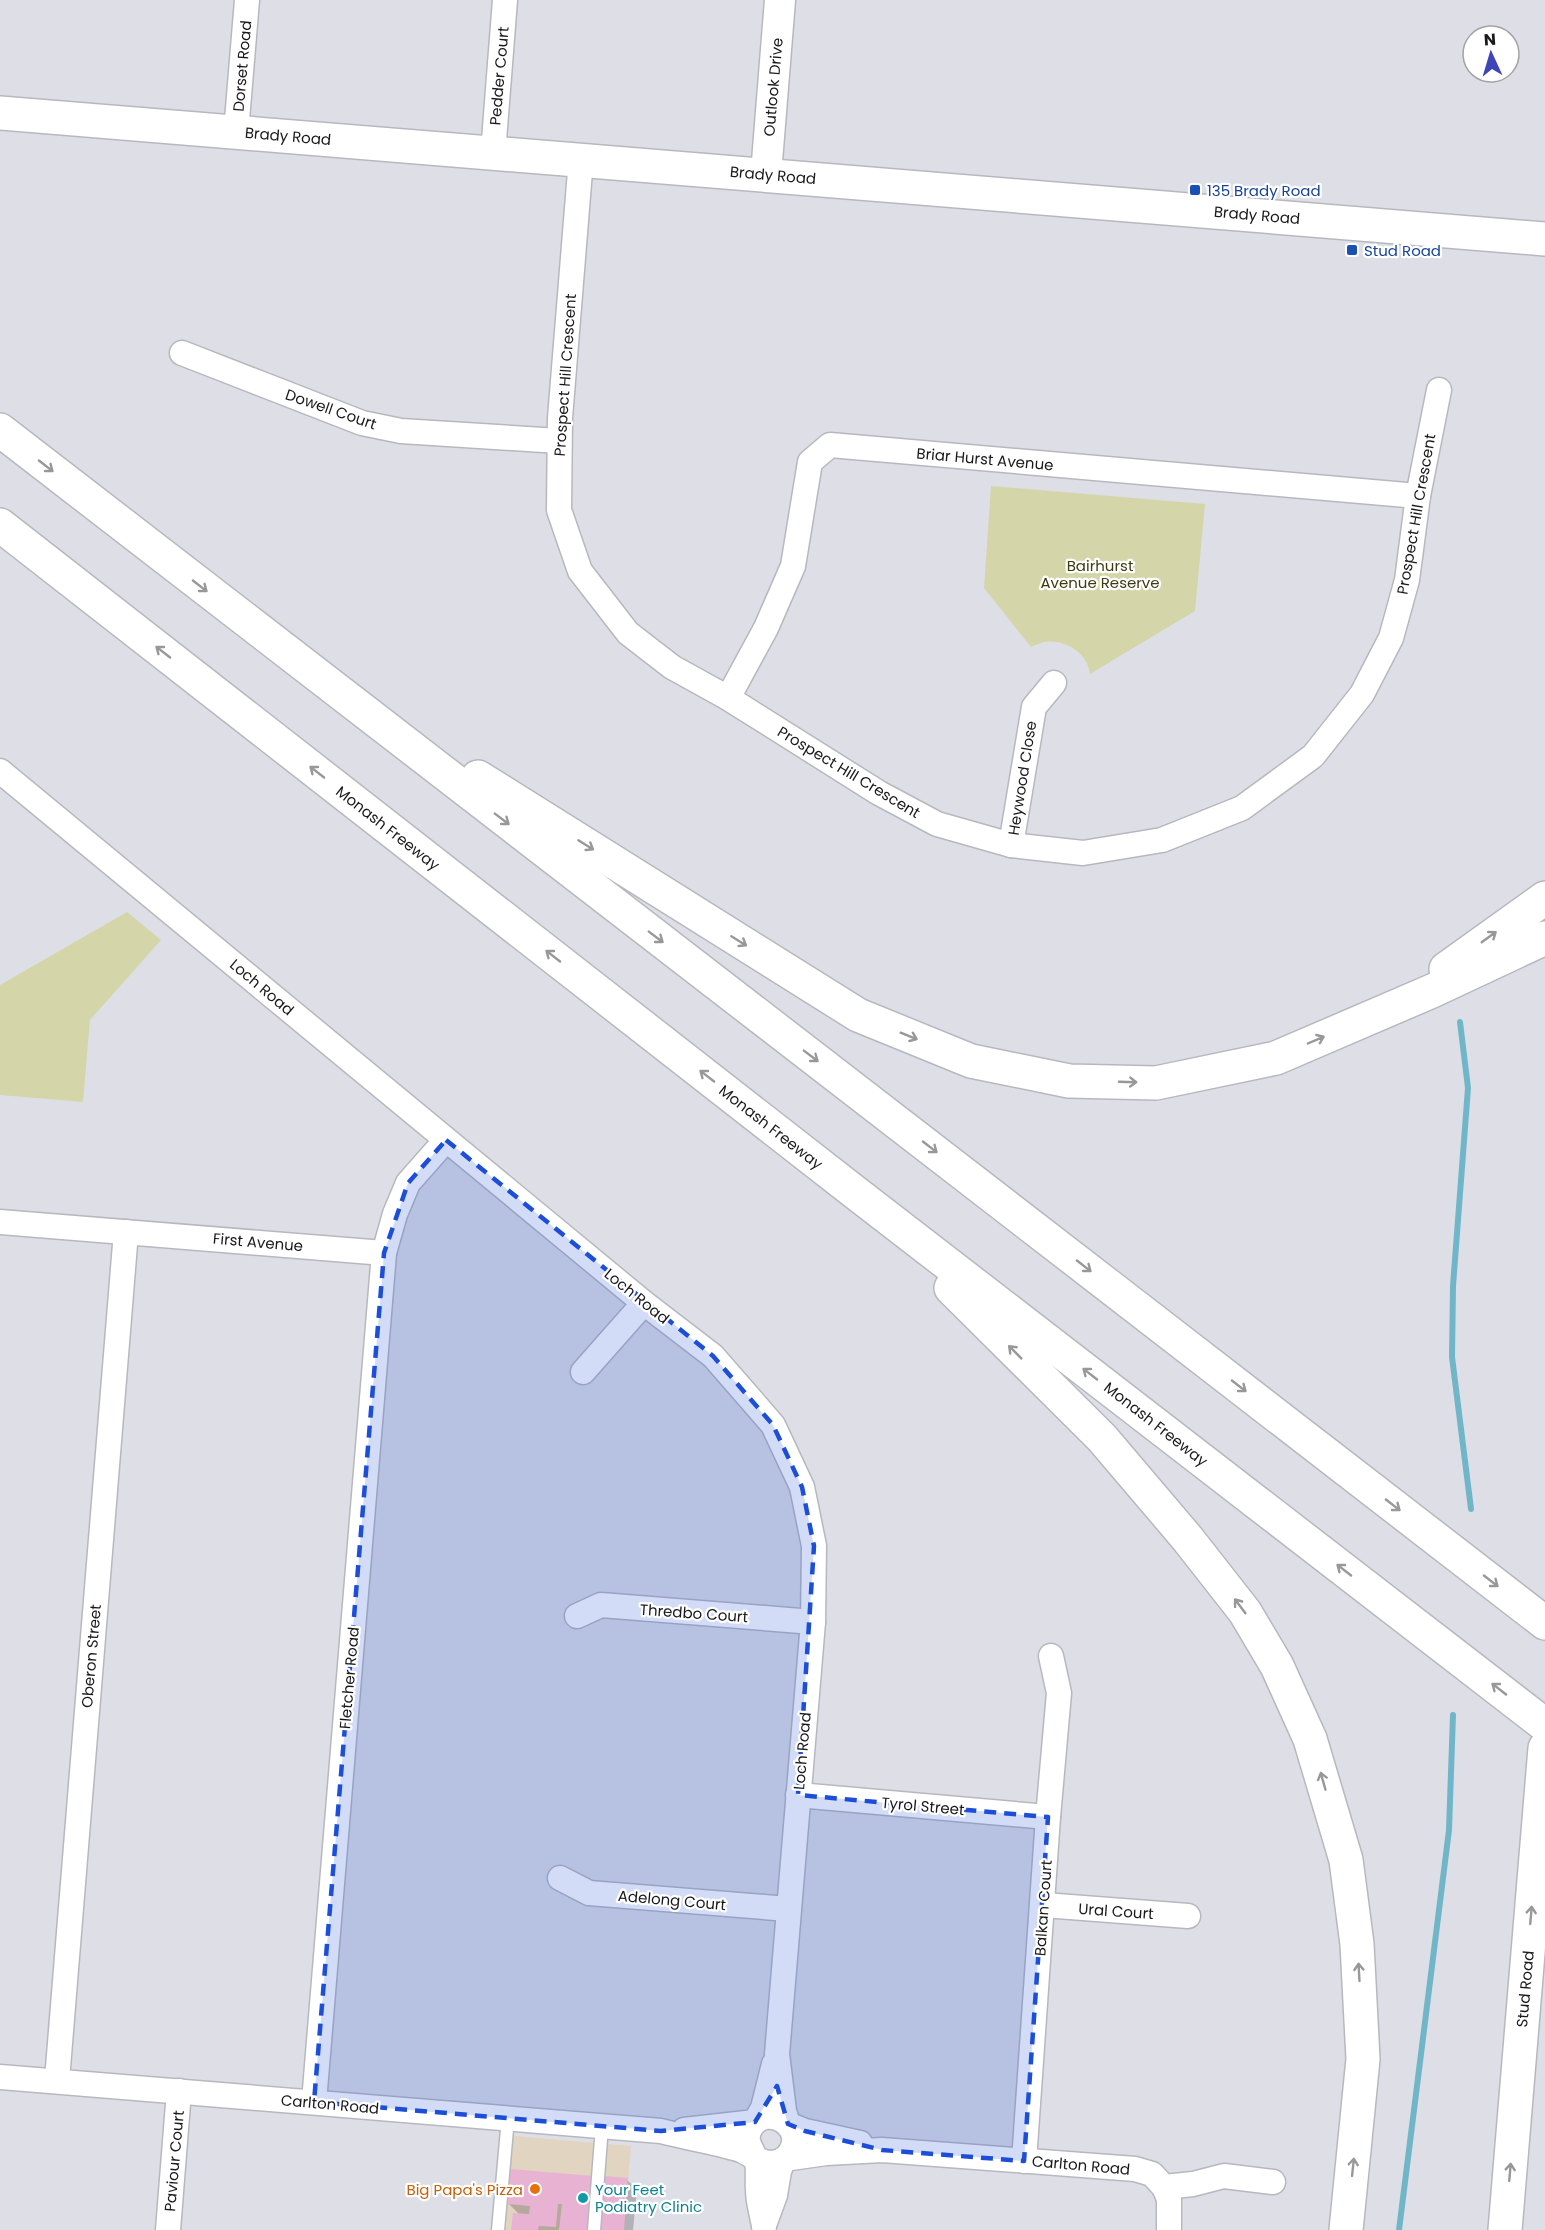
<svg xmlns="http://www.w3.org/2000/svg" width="1545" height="2230" font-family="Poppins,sans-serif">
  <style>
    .commercial { fill: #e1d4c1 }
    .green { fill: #d4d6aa }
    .shadow { fill: #0003 }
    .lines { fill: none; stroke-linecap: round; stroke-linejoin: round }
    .stream { stroke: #71b6c8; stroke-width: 6 }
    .building { fill: #e8b2d2 }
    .service-casing { stroke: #b7b8bf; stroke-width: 15 }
    .minor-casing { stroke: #b7b8bf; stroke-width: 27 }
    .tertiary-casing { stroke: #b7b8bf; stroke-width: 33 }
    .secondary-casing { stroke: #b7b8bf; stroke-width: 36 }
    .trunk-casing { stroke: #b7b8bf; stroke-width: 36 }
    .motorway-casing { stroke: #b7b8bf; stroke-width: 36 }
    .service { stroke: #fff; stroke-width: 12 }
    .minor { stroke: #fff; stroke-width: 24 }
    .tertiary { stroke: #fff; stroke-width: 30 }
    .secondary { stroke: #fff; stroke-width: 33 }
    .trunk { stroke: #fff; stroke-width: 33 }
    .motorway { stroke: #fff; stroke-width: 33 }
    .oneway { stroke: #989898 }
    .marked { fill: #1d4ed8; fill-opacity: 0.2; stroke: #1d4ed8; stroke-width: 4.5; stroke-dasharray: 12 8; stroke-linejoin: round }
    .transit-dot { fill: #1a4fb4; stroke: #fff; stroke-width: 2 }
    .food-dot { fill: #e8710a; stroke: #fff; stroke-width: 2 }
    .culture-dot { fill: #0f9aa8; stroke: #fff; stroke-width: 2 }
    .labels { text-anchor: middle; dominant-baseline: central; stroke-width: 4.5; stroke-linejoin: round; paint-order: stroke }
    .street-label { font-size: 15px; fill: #19191b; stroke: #fff }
    .transit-label { font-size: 15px; fill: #164399; stroke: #fff; text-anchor: start }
    .park-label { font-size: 15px; fill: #3b3c10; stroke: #fff }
    .food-label { font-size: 15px; fill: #c56008; stroke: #fff; text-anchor: end }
    .culture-label { font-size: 15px; fill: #0d838f; stroke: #fff; text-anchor: start }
  </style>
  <rect width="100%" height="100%" fill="#dedfe6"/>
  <path class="commercial" d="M501,2135L631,2146L624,2230H493Z"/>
  <g class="green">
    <path d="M991,486L1205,504L1195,611L1090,674C1088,653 1065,639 1044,642C1040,643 1035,645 1031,647L984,588Z"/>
    <path d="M127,912L161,940L90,1020L83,1102L0,1095V985Z"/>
  </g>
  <g class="shadow">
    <path d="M592,2178L598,2230H513L520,2215L508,2203Z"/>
    <path d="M627,2180L637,2189L633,2230H601Z"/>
  </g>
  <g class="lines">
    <g class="stream">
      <path d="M1460,1022L1468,1088L1453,1286L1452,1357L1471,1509"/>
      <path d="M1399,2230L1449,1830L1453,1715"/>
    </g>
  </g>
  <g class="building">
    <path d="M510,2169L593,2176L588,2230H559L562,2204H558L556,2227L539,2226L538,2230H511L513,2213L529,2214L530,2206L507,2204Z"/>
    <path d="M604,2176L628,2178L624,2230H600Z"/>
  </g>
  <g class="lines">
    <g class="service-casing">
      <g id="service">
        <path d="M498,2230L508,2118"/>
        <path d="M594,2230L602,2126"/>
      </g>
    </g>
    <g class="minor-casing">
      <g id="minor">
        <path d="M236,132L247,0"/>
        <path d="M493,153L505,0"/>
        <path d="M581,159L560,418L559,510L580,571L628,633L672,667L728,698L879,793L937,824L1011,845L1083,853L1162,840L1242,808L1313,756L1362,694L1391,638L1407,580L1418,496L1439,390"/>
        <path d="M182,353L362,423L401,431L559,441"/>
        <path d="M728,698L766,628L793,566L810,462L830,445L1418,496"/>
        <path d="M0,771L644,1303L713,1356L773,1425L802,1487L814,1546L813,1622L777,2054L784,2111L788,2124"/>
        <path d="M1011,845L1034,707L1054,683"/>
        <path d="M0,1222L384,1253L395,1214L408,1183L446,1140"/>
        <path d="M583,1372L644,1303"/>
        <path d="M577,1616L601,1605L813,1622"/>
        <path d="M798,1795L1048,1817"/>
        <path d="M560,1878L589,1893L788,1909"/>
        <path d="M1044,1905L1188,1916"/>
        <path d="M0,2077L661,2131C687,2138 715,2142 741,2150C750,2154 759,2162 769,2163C777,2163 785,2160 789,2154C809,2128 766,2100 750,2129C743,2143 754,2150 757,2163C759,2171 757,2181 758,2190C758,2202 762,2214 764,2226"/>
        <path d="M57,2080L126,1232"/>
        <path d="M314,2102L384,1253"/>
        <path d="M788,2124L805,2131L860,2143"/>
        <path d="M684,2130L755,2122L763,2108L774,2064"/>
        <path d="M1024,2161L1048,1817L1059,1693L1051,1656"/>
        <path d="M1164,2187L1169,2199V2230"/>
        <path d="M764,2225L775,2195L779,2171L784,2159L826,2153L882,2150L1135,2169L1152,2174L1164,2187L1193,2184L1224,2176L1273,2182"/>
        <path d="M168,2230L179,2091"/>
      </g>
    </g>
    <g class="tertiary-casing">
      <path id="tertiary" d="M766,174L780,0"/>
    </g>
    <g class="secondary-casing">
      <path id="secondary" d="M0,113L1545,239"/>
    </g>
    <g class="trunk-casing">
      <path id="trunk" d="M1505,2230L1545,1748"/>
    </g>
    <g class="motorway-casing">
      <g id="motorway">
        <path d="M0,430C513,830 1031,1224 1545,1623"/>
        <path d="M0,525L852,1190L1545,1725"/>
        <path d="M478,777L858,1015L971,1061L1069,1081L1156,1083L1276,1058L1432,991L1545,938"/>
        <path d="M1446,969L1545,898"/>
        <path d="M951,1288L1102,1438L1187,1538L1245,1612L1277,1666L1310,1739L1346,1860L1357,1944L1363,2059L1346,2230"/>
      </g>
    </g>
    <use href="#service" class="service"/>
    <use href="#minor" class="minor"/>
    <use href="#tertiary" class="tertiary"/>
    <use href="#secondary" class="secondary"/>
    <use href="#trunk" class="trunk"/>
    <use href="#motorway" class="motorway"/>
  </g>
  <defs><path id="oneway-shaft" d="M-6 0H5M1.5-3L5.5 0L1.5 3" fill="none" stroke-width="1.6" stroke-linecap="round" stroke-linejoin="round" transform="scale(1.5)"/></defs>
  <g class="oneway">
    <use href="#oneway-shaft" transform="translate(46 466) rotate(38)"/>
    <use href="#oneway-shaft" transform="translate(200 586) rotate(38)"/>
    <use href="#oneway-shaft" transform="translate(163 652) rotate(-142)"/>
    <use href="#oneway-shaft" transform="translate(317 772) rotate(-142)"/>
    <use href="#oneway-shaft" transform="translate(502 819) rotate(37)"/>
    <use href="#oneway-shaft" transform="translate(586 845) rotate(32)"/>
    <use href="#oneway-shaft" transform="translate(656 937) rotate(37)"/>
    <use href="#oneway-shaft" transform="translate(1489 937) rotate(-36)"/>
    <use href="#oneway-shaft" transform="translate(739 941) rotate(32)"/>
    <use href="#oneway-shaft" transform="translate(553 956) rotate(-142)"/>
    <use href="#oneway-shaft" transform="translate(909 1036) rotate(22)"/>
    <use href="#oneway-shaft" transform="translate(1316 1040) rotate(-23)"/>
    <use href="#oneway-shaft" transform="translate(811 1056) rotate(37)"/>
    <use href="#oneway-shaft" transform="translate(707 1076) rotate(-142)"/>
    <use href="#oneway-shaft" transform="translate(1128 1082) rotate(2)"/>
    <use href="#oneway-shaft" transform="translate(930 1147) rotate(38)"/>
    <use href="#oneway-shaft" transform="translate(1084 1266) rotate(38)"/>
    <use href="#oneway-shaft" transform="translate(1015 1352) rotate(-135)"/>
    <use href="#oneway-shaft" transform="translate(1090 1374) rotate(-142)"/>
    <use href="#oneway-shaft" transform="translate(1239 1386) rotate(38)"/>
    <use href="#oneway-shaft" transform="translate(1393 1505) rotate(38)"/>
    <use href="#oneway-shaft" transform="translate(1344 1570) rotate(-142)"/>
    <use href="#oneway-shaft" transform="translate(1491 1581) rotate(38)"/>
    <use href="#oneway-shaft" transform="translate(1240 1606) rotate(-127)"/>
    <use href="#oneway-shaft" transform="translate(1499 1689) rotate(-142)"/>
    <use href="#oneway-shaft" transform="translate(1323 1781) rotate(-106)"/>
    <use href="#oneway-shaft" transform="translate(1531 1915) rotate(-85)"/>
    <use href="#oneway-shaft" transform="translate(1359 1972) rotate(-93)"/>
    <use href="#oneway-shaft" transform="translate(1353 2167) rotate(-84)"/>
    <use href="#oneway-shaft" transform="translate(1510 2172) rotate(-85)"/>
  </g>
  <path class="marked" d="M446,1140L713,1356L773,1425L802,1487L814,1546L798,1795L1048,1817L1024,2161L882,2150L805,2131L788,2124L777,2086L755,2122L661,2131L314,2102L384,1253L408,1183Z"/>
  <g class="transit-dot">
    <rect x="1189" y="184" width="12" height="12" rx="3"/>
    <rect x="1346" y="244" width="12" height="12" rx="3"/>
  </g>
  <circle class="food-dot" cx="535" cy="2189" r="6"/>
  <circle class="culture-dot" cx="583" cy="2198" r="6"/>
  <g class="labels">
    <g class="street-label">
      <text transform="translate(242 66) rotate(-85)">Dorset Road</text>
      <text transform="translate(499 76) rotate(-85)">Pedder Court</text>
      <text transform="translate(773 87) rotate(-85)">Outlook Drive</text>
      <text transform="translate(288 136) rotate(5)">Brady Road</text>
      <text transform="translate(773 175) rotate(5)">Brady Road</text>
      <text transform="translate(1257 215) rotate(5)">Brady Road</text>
      <text transform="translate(565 375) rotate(-86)">Prospect Hill Crescent</text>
      <text transform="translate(331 409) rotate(19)">Dowell Court</text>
      <text transform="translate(985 459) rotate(5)">Briar Hurst Avenue</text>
      <text transform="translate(1416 514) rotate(-80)">Prospect Hill Crescent</text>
      <text transform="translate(849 772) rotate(31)">Prospect Hill Crescent</text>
      <text transform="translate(1022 778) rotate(-81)">Heywood Close</text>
      <text transform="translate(388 828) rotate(38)">Monash Freeway</text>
      <text transform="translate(262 987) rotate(40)">Loch Road</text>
      <text transform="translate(771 1127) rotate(38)">Monash Freeway</text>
      <text transform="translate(258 1242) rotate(5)">First Avenue</text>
      <text transform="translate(637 1296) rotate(39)">Loch Road</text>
      <text transform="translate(1156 1424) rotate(38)">Monash Freeway</text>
      <text transform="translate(694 1613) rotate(4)">Thredbo Court</text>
      <text transform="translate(91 1656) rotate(-85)">Oberon Street</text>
      <text transform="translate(349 1678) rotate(-85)">Fletcher Road</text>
      <text transform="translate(802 1751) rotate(-85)">Loch Road</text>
      <text transform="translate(923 1806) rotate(5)">Tyrol Street</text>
      <text transform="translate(672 1900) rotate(5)">Adelong Court</text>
      <text transform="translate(1043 1908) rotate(-86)">Balkan Court</text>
      <text transform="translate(1116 1911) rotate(4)">Ural Court</text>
      <text transform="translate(1525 1989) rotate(-85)">Stud Road</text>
      <text transform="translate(330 2104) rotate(5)">Carlton Road</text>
      <text transform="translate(174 2161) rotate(-85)">Paviour Court</text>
      <text transform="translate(1081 2165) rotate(5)">Carlton Road</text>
    </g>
    <g class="transit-label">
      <text x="1207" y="190">135 Brady Road</text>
      <text x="1364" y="250">Stud Road</text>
    </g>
    <g class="park-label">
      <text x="1100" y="565">Bairhurst<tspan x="1100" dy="17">Avenue Reserve</tspan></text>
    </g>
    <g class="food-label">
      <text x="523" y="2189">Big Papa's Pizza</text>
    </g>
    <g class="culture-label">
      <text x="595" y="2189">Your Feet<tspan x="595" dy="17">Podiatry Clinic</tspan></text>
    </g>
  </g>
  <g transform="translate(1491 54) rotate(356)"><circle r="28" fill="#ffffff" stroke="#a3a3a4" stroke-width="1.5"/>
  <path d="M0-4.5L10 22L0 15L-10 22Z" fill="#3d45b9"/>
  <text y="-9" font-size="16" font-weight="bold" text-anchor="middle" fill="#19191b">N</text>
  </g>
</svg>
